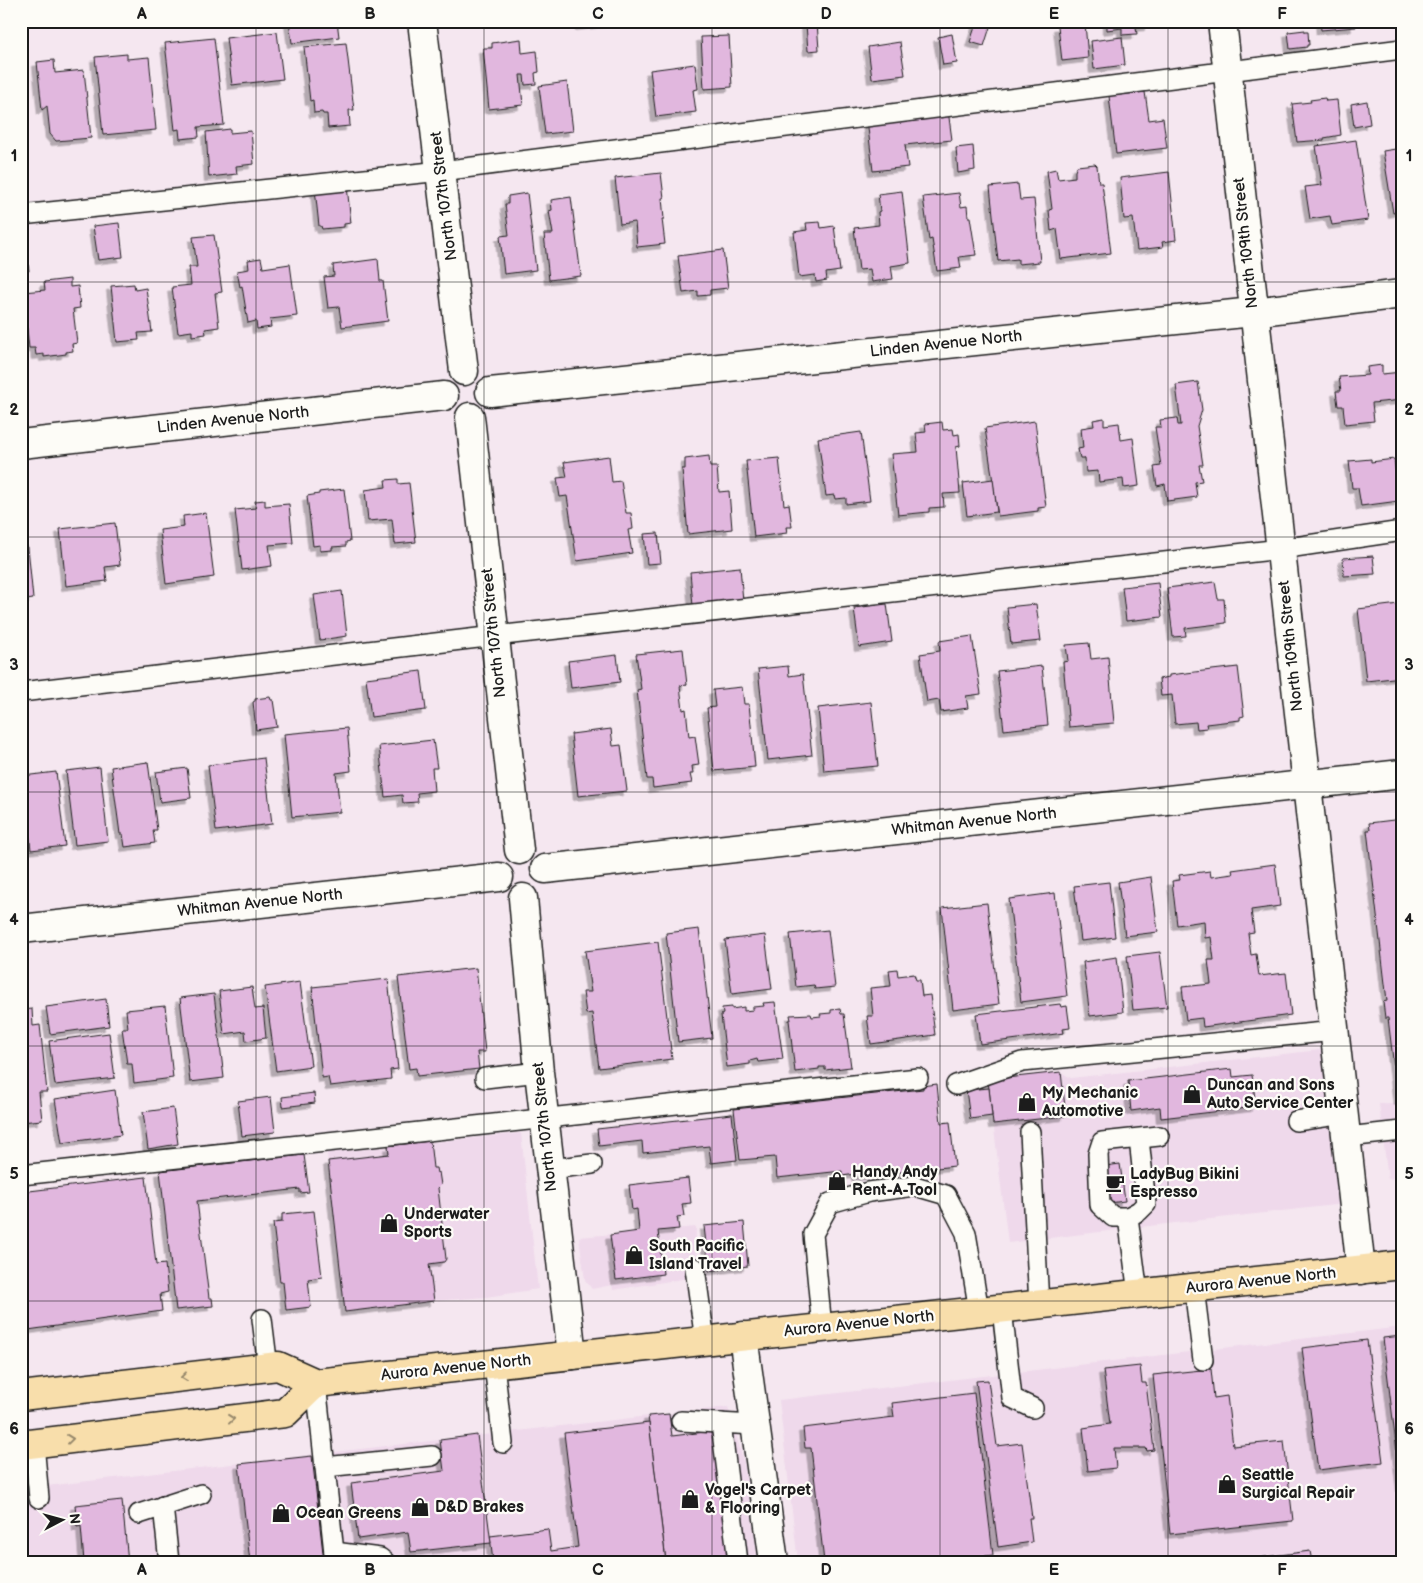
<svg xmlns="http://www.w3.org/2000/svg" width="1423" height="1583" font-family="'Balsamiq Sans',sans-serif">
  <style>
    .built { fill: #efd9eb }
    .building { fill: #e1b7de; stroke: #1c1c1c; filter: url(#shadow) }
    .lines { fill: none; stroke-linecap: round; stroke-linejoin: round }
    .lane-casing { stroke: #1c1c1c; stroke-width: 22 }
    .street-casing { stroke: #1c1c1c; stroke-width: 31 }
    .highway-casing { stroke: #1c1c1c; stroke-width: 31 }
    .lane { stroke: #fdfcf7; stroke-width: 19 }
    .street { stroke: #fdfcf7; stroke-width: 28 }
    .highway { stroke: #f8deab; stroke-width: 28 }
    .oneway { stroke: #95876b }
    .grid { fill: none; stroke: #1c1c1c; stroke-width: 1; stroke-opacity: 0.55 }
    .labels { text-anchor: middle; dominant-baseline: central; stroke-width: 4.5; stroke-linejoin: round; paint-order: stroke }
    .street-label { font-size: 16px; fill: #1c1c1c; stroke: #fdfcf7 }
    .poi-label { font-size: 16px; font-weight: bold; fill: #1c1c1c; stroke: #fdfcf7; text-anchor: start }
    .neatline { fill: none; stroke: #1c1c1c; stroke-width: 2 }
    .grid-label { font-size: 16px; text-anchor: middle; font-weight: bold; fill: #1c1c1c }
  </style>
  <defs>
    <filter id="shadow"><feDropShadow dx="-4.5" dy="4.5" stdDeviation="0" flood-color="#0004"/></filter>
  </defs>
  <rect width="100%" height="100%" fill="#f5e7f0"/>
  <filter id="ink" filterUnits="userSpaceOnUse"><feTurbulence type="fractalNoise" baseFrequency=".02" numOctaves="2"/><feDisplacementMap in="SourceGraphic" scale="10" xChannelSelector="R" yChannelSelector="G"/><feConvolveMatrix kernelMatrix="1 2 1 2 8 2 1 2 1" color-interpolation-filters="sRGB"/></filter>
  <g filter="url(#ink)">
    <g class="built">
      <path d="M1329,1049L1344,1204L1166,1224L1008,1243L988,1080L1061,1072L1071,1078Z"/>
      <path d="M1402,1102V1177L1388,1179L1379,1104Z"/>
      <path d="M521,1133L538,1289L486,1297L434,1301L345,1312L327,1153Z"/>
      <path d="M696,1227L695,1277L613,1290L612,1285L592,1289L585,1280L579,1237Z"/>
      <path d="M1402,1327V1562H996V1556L993,1555L938,1562H798L779,1400Z"/>
      <path d="M728,1407L744,1463L758,1562H21V1489L334,1452Z"/>
    </g>
    <g class="building">
      <path d="M289,21H337L339,37L292,43Z"/>
      <path d="M579,21H624L580,26Z"/>
      <path d="M977,21H992L984,46L970,42Z"/>
      <path d="M1107,21H1149V26L1136,27L1137,34L1122,35V28L1107,30Z"/>
      <path d="M1320,21H1355L1356,27L1321,30Z"/>
      <path d="M817,22L819,50L808,51L806,24Z"/>
      <path d="M1085,23L1088,58L1062,61L1058,26Z"/>
      <path d="M1305,30V32H1308L1309,45H1307V47L1290,49L1288,32Z"/>
      <path d="M277,32L283,79L232,85L226,38Z"/>
      <path d="M952,34L957,63L943,65L938,37Z"/>
      <path d="M729,36L732,87L704,89L701,37Z"/>
      <path d="M1122,37L1125,65L1094,69L1091,41Z"/>
      <path d="M214,38L224,125L198,127L199,137L180,139L179,129L175,130L165,43Z"/>
      <path d="M521,39L522,53L537,51L539,72L535,73L536,84L525,85L524,75H520L523,105L489,109L483,48H492V43Z"/>
      <path d="M900,42L905,75L872,79L868,47Z"/>
      <path d="M346,43L354,110H349L350,126L328,128L327,114H323L322,112L314,113L313,100L310,101L304,47Z"/>
      <path d="M127,54V59L149,57L156,130L103,135L95,57Z"/>
      <path d="M54,60L55,73L84,70L91,138L56,141L50,134L47,106L42,110L37,62Z"/>
      <path d="M695,64L698,89L693,90L696,112L656,117L650,70Z"/>
      <path d="M567,82L573,131L545,134L539,86Z"/>
      <path d="M1145,92L1149,120L1163,118L1167,148L1116,154L1109,96Z"/>
      <path d="M1325,98L1326,101L1337,100L1341,135L1324,138V140L1297,142L1292,104L1311,102L1310,100Z"/>
      <path d="M1367,101L1370,124L1354,127L1351,104Z"/>
      <path d="M948,110L952,140L905,145L908,167L873,171L867,119Z"/>
      <path d="M230,129V133L251,131L254,164L236,166L237,174L209,177L206,132Z"/>
      <path d="M1356,140L1368,220L1332,225L1330,216L1310,219L1305,187L1322,185L1316,146Z"/>
      <path d="M973,146L975,170L958,173L956,148Z"/>
      <path d="M1402,148V211L1393,213L1383,151Z"/>
      <path d="M1095,164L1097,166L1099,183H1102L1111,253L1061,259L1057,229L1051,231L1049,210L1052,209L1047,171L1056,169L1058,179L1075,177V171L1077,166Z"/>
      <path d="M1169,172L1176,240L1162,242L1163,247L1137,250L1133,218L1124,219L1120,178Z"/>
      <path d="M661,173L664,198H662L664,219H662L665,244L637,247L635,222L620,224L615,178Z"/>
      <path d="M1018,184L1020,200L1034,199L1040,262L1018,264V259L998,261L990,187Z"/>
      <path d="M347,186L351,223L344,224V227L322,229L321,226H319L315,189Z"/>
      <path d="M902,191L910,263L891,266L893,279L872,282L870,269L859,270L854,228L879,225L878,212L880,211L878,194Z"/>
      <path d="M527,193L536,270L504,274L500,236L509,235L505,204H508V196Z"/>
      <path d="M959,193L961,207L967,206L968,217H970L976,255L959,257L961,268L937,271L932,239L929,240L923,197Z"/>
      <path d="M571,197L581,276L549,280L544,234H553L549,211L552,210L551,200Z"/>
      <path d="M820,222L821,228L834,226L840,271L826,273L827,280L816,282L815,275L799,277L794,232L807,230L806,223Z"/>
      <path d="M119,223L123,257L98,260L93,226Z"/>
      <path d="M21,228H24L29,271H21Z"/>
      <path d="M214,235L222,292L215,293L219,327L205,329L206,334L192,336V331L178,333L172,287L191,285L189,267H197L193,237Z"/>
      <path d="M723,250L728,288L710,290V295L698,296V291L683,293L678,256Z"/>
      <path d="M261,258L263,268L290,264L297,316L270,319L271,327L257,329L256,321L248,323L242,286L240,287L237,271L249,269L248,260Z"/>
      <path d="M378,259L380,281H383L388,321L342,327L339,307L328,308L324,277L334,276L333,265Z"/>
      <path d="M70,279V287L78,286L80,308L73,309L77,343L72,344L73,351L66,352V354L44,357V354L36,355L35,348H29L23,292L45,290L44,282Z"/>
      <path d="M134,284L135,290L146,288L152,332L138,333L139,340L117,342L111,286Z"/>
      <path d="M1382,365V374L1402,372V400L1372,403L1374,421L1345,424L1343,406H1338L1336,391H1341L1339,377L1368,375L1367,367Z"/>
      <path d="M1198,382L1202,410L1197,426L1203,465H1199L1202,481L1195,482L1197,497L1167,501L1165,484L1157,486L1154,467L1161,466L1155,427H1161L1160,420L1177,418L1178,425H1181L1176,385Z"/>
      <path d="M1104,418V425L1119,423L1121,440L1133,438L1139,486L1124,488L1123,479L1099,482L1098,471L1086,472L1085,458H1080L1078,449L1083,448L1081,428L1094,426L1093,420Z"/>
      <path d="M1035,421L1046,507L1038,508V511L998,516L985,428Z"/>
      <path d="M942,422L943,430L953,429L954,435L959,434L960,446L956,447L960,493L943,494L944,507L929,508V512L898,515L891,454L918,452L916,433L926,432L925,424Z"/>
      <path d="M861,432L870,501L846,504V498L835,499L834,495L826,496L818,438Z"/>
      <path d="M609,456L612,482L621,481L626,513H631L633,529L628,530L632,553L577,561L567,496L560,497L557,478L567,477L564,462Z"/>
      <path d="M709,456L710,467H717L719,492L729,491L732,529L688,534L682,469H685V459Z"/>
      <path d="M779,458L784,505L789,504L792,527H786L787,533L754,537L746,461Z"/>
      <path d="M1371,459V462L1394,459L1399,501L1361,506L1358,488H1352L1349,461Z"/>
      <path d="M398,479V484L409,483L416,542L395,544L392,519L368,521L365,490L386,487L385,480Z"/>
      <path d="M993,479L997,512L967,516L963,483Z"/>
      <path d="M344,489L350,541L346,542V546L332,547V550L320,551V545L313,546L307,496L319,494V492Z"/>
      <path d="M265,500V506L289,504L293,543L269,545L272,566L242,570L235,510L256,508L255,501Z"/>
      <path d="M206,513L214,577L166,584L160,530L184,527L183,516Z"/>
      <path d="M115,523L120,565L105,567L107,581L66,586L60,529Z"/>
      <path d="M658,533L661,563L647,564L644,534Z"/>
      <path d="M28,547L33,599L21,601V548Z"/>
      <path d="M1373,556L1375,574L1344,576L1343,558Z"/>
      <path d="M740,567L743,601L693,606L690,572Z"/>
      <path d="M1215,582L1218,599H1224L1226,623L1185,628L1186,636L1173,637L1167,588Z"/>
      <path d="M1158,583L1162,617L1126,621L1122,587Z"/>
      <path d="M342,591L347,636L320,640L314,595Z"/>
      <path d="M887,604L892,642L859,647L854,608Z"/>
      <path d="M1036,604L1041,641L1011,644L1007,607Z"/>
      <path d="M1399,604L1402,626V677L1366,681L1358,609Z"/>
      <path d="M972,636L981,694L966,696L968,708L941,712L939,700L927,702L920,654L940,651L939,641Z"/>
      <path d="M1089,643L1091,659L1108,657L1114,723L1069,727L1063,662L1068,661L1066,645Z"/>
      <path d="M683,649L687,685L680,686L683,710L686,709L689,737L695,736L699,765L692,766L693,774H690L692,783L653,788L652,779H647L637,690L641,689L636,654Z"/>
      <path d="M617,655L620,682L571,688L568,661Z"/>
      <path d="M788,666L789,676L803,674L812,755L768,760L758,669Z"/>
      <path d="M1042,666L1048,725L1004,730L997,671Z"/>
      <path d="M1238,667L1244,716L1240,717V720L1206,724L1207,728L1197,729L1196,722L1175,724L1172,695L1161,696L1159,679L1169,677V675Z"/>
      <path d="M421,671L426,710L371,717L366,678Z"/>
      <path d="M742,687L744,704H749L755,767L714,771L707,708L715,707L713,690Z"/>
      <path d="M270,697L271,700H273L277,727L256,730L253,702L255,701V699Z"/>
      <path d="M871,702L878,766L824,771L818,708Z"/>
      <path d="M347,728L351,771L336,773L340,812L292,817L284,734Z"/>
      <path d="M611,729L613,746L621,745L627,791L578,796L571,734Z"/>
      <path d="M433,740L437,768H432L434,791L417,793L418,802L403,803L402,795L385,797L379,746Z"/>
      <path d="M264,758L272,824L216,831L208,765Z"/>
      <path d="M148,762L157,830H153L155,843L125,847L123,834H120L111,767Z"/>
      <path d="M100,767L108,841L75,845L66,771Z"/>
      <path d="M187,768L191,798L160,802L156,772Z"/>
      <path d="M56,772L65,846L31,850L23,776Z"/>
      <path d="M1402,819V1100L1398,1101L1388,1018H1385L1383,1002L1387,1001L1367,830H1370L1369,823Z"/>
      <path d="M1275,864L1280,906L1251,910L1254,932L1248,933L1251,955L1256,954L1259,976L1286,973L1291,1015L1203,1027L1202,1018L1186,1020L1182,987L1211,984L1208,960H1214L1211,937L1205,938L1204,921L1177,925L1172,881L1180,880L1179,875L1210,871L1211,877L1233,874L1232,870Z"/>
      <path d="M1151,877L1158,932L1125,936L1118,882Z"/>
      <path d="M1109,882L1115,937L1081,941L1074,886Z"/>
      <path d="M1055,893L1067,996L1021,1002L1009,899Z"/>
      <path d="M987,903L999,1004L953,1010L942,908Z"/>
      <path d="M699,929L712,1038L678,1042L666,933Z"/>
      <path d="M828,930L835,987L815,989L814,985L796,987L790,934Z"/>
      <path d="M765,935L772,989L732,994L725,940Z"/>
      <path d="M658,942L672,1059L599,1068L592,1013L586,1014L583,992H591L585,951Z"/>
      <path d="M1160,952L1167,1007L1133,1010L1127,956Z"/>
      <path d="M1117,957L1123,1012L1090,1016L1083,962Z"/>
      <path d="M476,968L485,1052H477L479,1069L417,1076L416,1068L409,1069L398,977Z"/>
      <path d="M897,969L898,976L914,974L916,980H920L922,996L930,995L935,1035L871,1044L867,1016H873L870,988L891,986L889,970Z"/>
      <path d="M388,979L398,1069L390,1070L391,1079L330,1086L328,1077L322,1078L312,987Z"/>
      <path d="M300,982L311,1066L276,1071L265,987Z"/>
      <path d="M252,987L255,1009L263,1008L266,1038L246,1041L245,1031L224,1034L219,991Z"/>
      <path d="M214,994L224,1078L190,1082L180,998Z"/>
      <path d="M106,999L109,1026L50,1034L46,1007Z"/>
      <path d="M775,1002L783,1059L758,1062L757,1059L750,1061V1064L727,1067L721,1015L723,1014L722,1008L732,1007V1009L744,1007V1011L753,1010V1007L764,1006L763,1003Z"/>
      <path d="M1060,1004L1061,1007L1067,1006L1070,1028L1063,1029L1064,1033L980,1044L976,1014Z"/>
      <path d="M165,1006L173,1078L134,1083L132,1064H127L122,1028H128L126,1010Z"/>
      <path d="M32,1009L33,1026L40,1025L47,1092H39L42,1120L21,1122V1010Z"/>
      <path d="M840,1009L841,1014H844L851,1067L825,1070V1067H819V1069L795,1072L789,1020H791L790,1015L811,1014L812,1017L821,1016L820,1014L831,1013V1010Z"/>
      <path d="M109,1033L115,1078L55,1085L49,1041Z"/>
      <path d="M1232,1069L1233,1077L1252,1075L1256,1107L1161,1118L1160,1107L1131,1111L1128,1081Z"/>
      <path d="M1061,1072L1066,1116L993,1124L988,1080Z"/>
      <path d="M937,1084L941,1123L950,1122L955,1166L856,1177V1174L842,1176V1171L777,1178L775,1157L740,1160L734,1109L923,1089V1086Z"/>
      <path d="M989,1088L992,1116L970,1119L966,1090Z"/>
      <path d="M115,1090L121,1135L62,1143L55,1099Z"/>
      <path d="M314,1093L315,1103L283,1107L282,1097Z"/>
      <path d="M271,1097L275,1132L242,1136L238,1101Z"/>
      <path d="M173,1108L178,1144L148,1149L143,1112Z"/>
      <path d="M732,1114L737,1160L711,1163L709,1146L643,1153L642,1141L599,1146L597,1129Z"/>
      <path d="M430,1141L433,1168H436L437,1173L439,1172L441,1185L438,1188L446,1259L444,1262L429,1264L434,1301L345,1312L328,1161L389,1154L388,1146Z"/>
      <path d="M304,1155L309,1192L300,1193V1189L197,1201L209,1298H212L213,1306L176,1310L160,1171Z"/>
      <path d="M1120,1164L1125,1201L1109,1203L1105,1166Z"/>
      <path d="M146,1177L156,1265L165,1264L168,1292L160,1294L162,1311L21,1331V1192Z"/>
      <path d="M688,1178L691,1203L682,1204L684,1216L677,1217L679,1229L658,1231L663,1274L616,1280L610,1235L639,1231L637,1209L632,1210L629,1185Z"/>
      <path d="M314,1211L322,1277L308,1279L311,1307L286,1310L283,1282H280L273,1223L282,1222V1214Z"/>
      <path d="M744,1222L748,1266L709,1271L704,1226Z"/>
      <path d="M1402,1336V1494L1383,1338Z"/>
      <path d="M1367,1340L1383,1462L1318,1470L1302,1348Z"/>
      <path d="M1140,1366L1142,1383H1146L1154,1450L1147,1451L1146,1448H1114L1116,1468L1088,1471L1083,1428L1110,1424L1103,1370Z"/>
      <path d="M1211,1369L1214,1398L1227,1396L1233,1446L1284,1441L1293,1521L1170,1534L1153,1375Z"/>
      <path d="M988,1380L997,1446L1022,1443L1032,1518H1029L1032,1542L998,1547L976,1381Z"/>
      <path d="M974,1393L993,1555L938,1562H824L811,1448H805L803,1428L894,1417L892,1403Z"/>
      <path d="M669,1414L672,1436L713,1431L729,1562H666L648,1416Z"/>
      <path d="M649,1423L666,1562H493L490,1536L548,1529L551,1551L578,1547L564,1433Z"/>
      <path d="M477,1435L491,1543L411,1552L408,1532L358,1539L351,1483L444,1471L440,1440Z"/>
      <path d="M312,1456L324,1562H250L239,1464Z"/>
      <path d="M122,1500L128,1562H84L81,1526L77,1527L75,1505Z"/>
      <path d="M1310,1551L1312,1562H1227Z"/>
    </g>
    <g class="lines">
      <g class="lane-casing">
        <g id="lane">
          <path d="M21,215L441,171L1402,49"/>
          <path d="M21,692L495,636L1281,549L1402,531"/>
          <path d="M485,1078L539,1072"/>
          <path d="M956,1085L1022,1062L1335,1031"/>
          <path d="M1296,1121L1344,1114"/>
          <path d="M1030,1132L1039,1305"/>
          <path d="M1347,1137L1402,1131"/>
          <path d="M550,1169L592,1164"/>
          <path d="M21,1175L918,1078"/>
          <path d="M1128,1217L1139,1211L1146,1204L1139,1139"/>
          <path d="M695,1268L705,1341"/>
          <path d="M1194,1288L1203,1360"/>
          <path d="M1138,1294L1128,1217H1113L1100,1205L1098,1154L1102,1142L1159,1136"/>
          <path d="M1002,1309L1012,1398L1033,1408"/>
          <path d="M262,1319L268,1368"/>
          <path d="M822,1328L813,1234L830,1203L869,1192L915,1186L946,1195L966,1233L979,1311"/>
          <path d="M494,1364L503,1443"/>
          <path d="M316,1383L335,1562"/>
          <path d="M681,1421L755,1425"/>
          <path d="M721,1423L738,1562"/>
          <path d="M34,1444L39,1498"/>
          <path d="M325,1467L432,1456"/>
          <path d="M163,1506L169,1562"/>
          <path d="M139,1514L201,1494"/>
          <path d="M334,1552L380,1558L385,1562"/>
        </g>
      </g>
      <g class="street-casing">
        <g id="street">
          <path d="M422,21L464,371"/>
          <path d="M1222,21C1266,438 1314,854 1361,1270"/>
          <path d="M490,392L1253,312L1402,294"/>
          <path d="M470,417L519,850"/>
          <path d="M21,444L444,396"/>
          <path d="M545,869L1402,774"/>
          <path d="M523,898L539,1072L572,1355"/>
          <path d="M21,929L499,877"/>
          <path d="M743,1336L774,1562"/>
        </g>
      </g>
      <g class="highway-casing">
        <g id="highway">
          <path d="M21,1396L278,1366L316,1383L1402,1265"/>
          <path d="M21,1445L285,1413L316,1383"/>
        </g>
      </g>
      <use href="#lane" class="lane"/>
      <use href="#street" class="street"/>
      <use href="#highway" class="highway"/>
    </g>
    <defs><path id="oneway-chevron" d="M-2-3.5L2.5 0L-2 3.5" fill="none" stroke-width="1.6" stroke-linecap="round" stroke-linejoin="round" transform="scale(1.25)"/></defs>
    <g class="oneway">
      <use href="#oneway-chevron" transform="translate(184 1377) rotate(173)"/>
      <use href="#oneway-chevron" transform="translate(231 1419) rotate(-6)"/>
      <use href="#oneway-chevron" transform="translate(70 1439) rotate(-7)"/>
    </g>
  </g>
  <path class="grid" d="M256,21V1562M484,21V1562M712,21V1562M940,21V1562M1168,21V1562M21,282H1402M21,537H1402M21,792H1402M21,1046H1402M21,1301H1402"/>
  <defs>
    <g id="shop-bare" transform="scale(1.5)"><path d="M-5-2.5h2.3a2.7 3.5 0 0 1 5.4 0H5L5.5 6h-11ZM-1.5-2.5h3a1.5 2.3 0 0 0-3 0Z" fill="#1c1c1c" stroke="#fdfcf7" stroke-width="2.5" paint-order="stroke"/></g>
    <g id="cafe-bare" transform="scale(1.5)"><path d="M-5.5-4.5H6V0H3Q3 3.5 0 3.5H-2.5Q-5.5 3.5-5.5 0ZM3-3.2v2h1.7v-2ZM-6 4.5H4V6H-6Z" fill="#1c1c1c" stroke="#fdfcf7" stroke-width="2.5" paint-order="stroke"/></g>
  </defs>
  <g fill-rule="evenodd">
    <use href="#shop-bare" x="1192" y="1094"/>
    <use href="#shop-bare" x="1027" y="1102"/>
    <use href="#shop-bare" x="837" y="1181"/>
    <use href="#cafe-bare" x="1115" y="1183"/>
    <use href="#shop-bare" x="389" y="1223"/>
    <use href="#shop-bare" x="634" y="1255"/>
    <use href="#shop-bare" x="1227" y="1484"/>
    <use href="#shop-bare" x="690" y="1499"/>
    <use href="#shop-bare" x="420" y="1507"/>
    <use href="#shop-bare" x="281" y="1513"/>
  </g>
  <g class="labels">
    <g class="street-label">
      <text transform="translate(444 196) rotate(-97)">North 107th Street</text>
      <text transform="translate(1246 243) rotate(-96)">North 109th Street</text>
      <text transform="translate(946 344) rotate(-6)">Linden Avenue North</text>
      <text transform="translate(233 420) rotate(-6)">Linden Avenue North</text>
      <text transform="translate(494 633) rotate(-96)">North 107th Street</text>
      <text transform="translate(1291 646) rotate(-96)">North 109th Street</text>
      <text transform="translate(974 822) rotate(-6)">Whitman Avenue North</text>
      <text transform="translate(260 903) rotate(-6)">Whitman Avenue North</text>
      <text transform="translate(545 1127) rotate(-96)">North 107th Street</text>
      <text transform="translate(1261 1281) rotate(-6)">Aurora Avenue North</text>
      <text transform="translate(859 1324) rotate(-6)">Aurora Avenue North</text>
      <text transform="translate(456 1368) rotate(-6)">Aurora Avenue North</text>
    </g>
    <g class="poi-label">
      <text x="1207" y="1085">Duncan and Sons<tspan x="1207" dy="18">Auto Service Center</tspan></text>
      <text x="1042" y="1093">My Mechanic<tspan x="1042" dy="18">Automotive</tspan></text>
      <text x="852" y="1172">Handy Andy<tspan x="852" dy="18">Rent-A-Tool</tspan></text>
      <text x="1130" y="1174">LadyBug Bikini<tspan x="1130" dy="18">Espresso</tspan></text>
      <text x="404" y="1214">Underwater<tspan x="404" dy="18">Sports</tspan></text>
      <text x="649" y="1246">South Pacific<tspan x="649" dy="18">Island Travel</tspan></text>
      <text x="1242" y="1475">Seattle<tspan x="1242" dy="18">Surgical Repair</tspan></text>
      <text x="705" y="1490">Vogel's Carpet<tspan x="705" dy="18">&amp; Flooring</tspan></text>
      <text x="435" y="1507">D&amp;D Brakes</text>
      <text x="296" y="1513">Ocean Greens</text>
    </g>
  </g>
  <rect width="1423" height="1583" fill="none" stroke="#fdfcf7" stroke-width="55"/>
  <g transform="translate(62 1520) rotate(84)" stroke="#fdfcf7" stroke-width="4" paint-order="stroke">
  <path d="M0-4L9 19L0 12L-9 19Z" fill="#1c1c1c"/>
  <text y="-8" font-size="14" font-weight="bold" text-anchor="middle" fill="#1c1c1c">N</text>
  </g>
  <rect x="28" y="28" width="1368" height="1528" class="neatline"/>
  <g class="grid-label">
    <text x="142" y="19">A</text>
    <text x="370" y="19">B</text>
    <text x="598" y="19">C</text>
    <text x="826" y="19">D</text>
    <text x="1054" y="19">E</text>
    <text x="1282" y="19">F</text>
    <text x="14" y="161">1</text>
    <text x="1409" y="161">1</text>
    <text x="14" y="415">2</text>
    <text x="1409" y="415">2</text>
    <text x="14" y="670">3</text>
    <text x="1409" y="670">3</text>
    <text x="14" y="925">4</text>
    <text x="1409" y="925">4</text>
    <text x="14" y="1179">5</text>
    <text x="1409" y="1179">5</text>
    <text x="14" y="1434">6</text>
    <text x="1409" y="1434">6</text>
    <text x="142" y="1575">A</text>
    <text x="370" y="1575">B</text>
    <text x="598" y="1575">C</text>
    <text x="826" y="1575">D</text>
    <text x="1054" y="1575">E</text>
    <text x="1282" y="1575">F</text>
  </g>
</svg>
